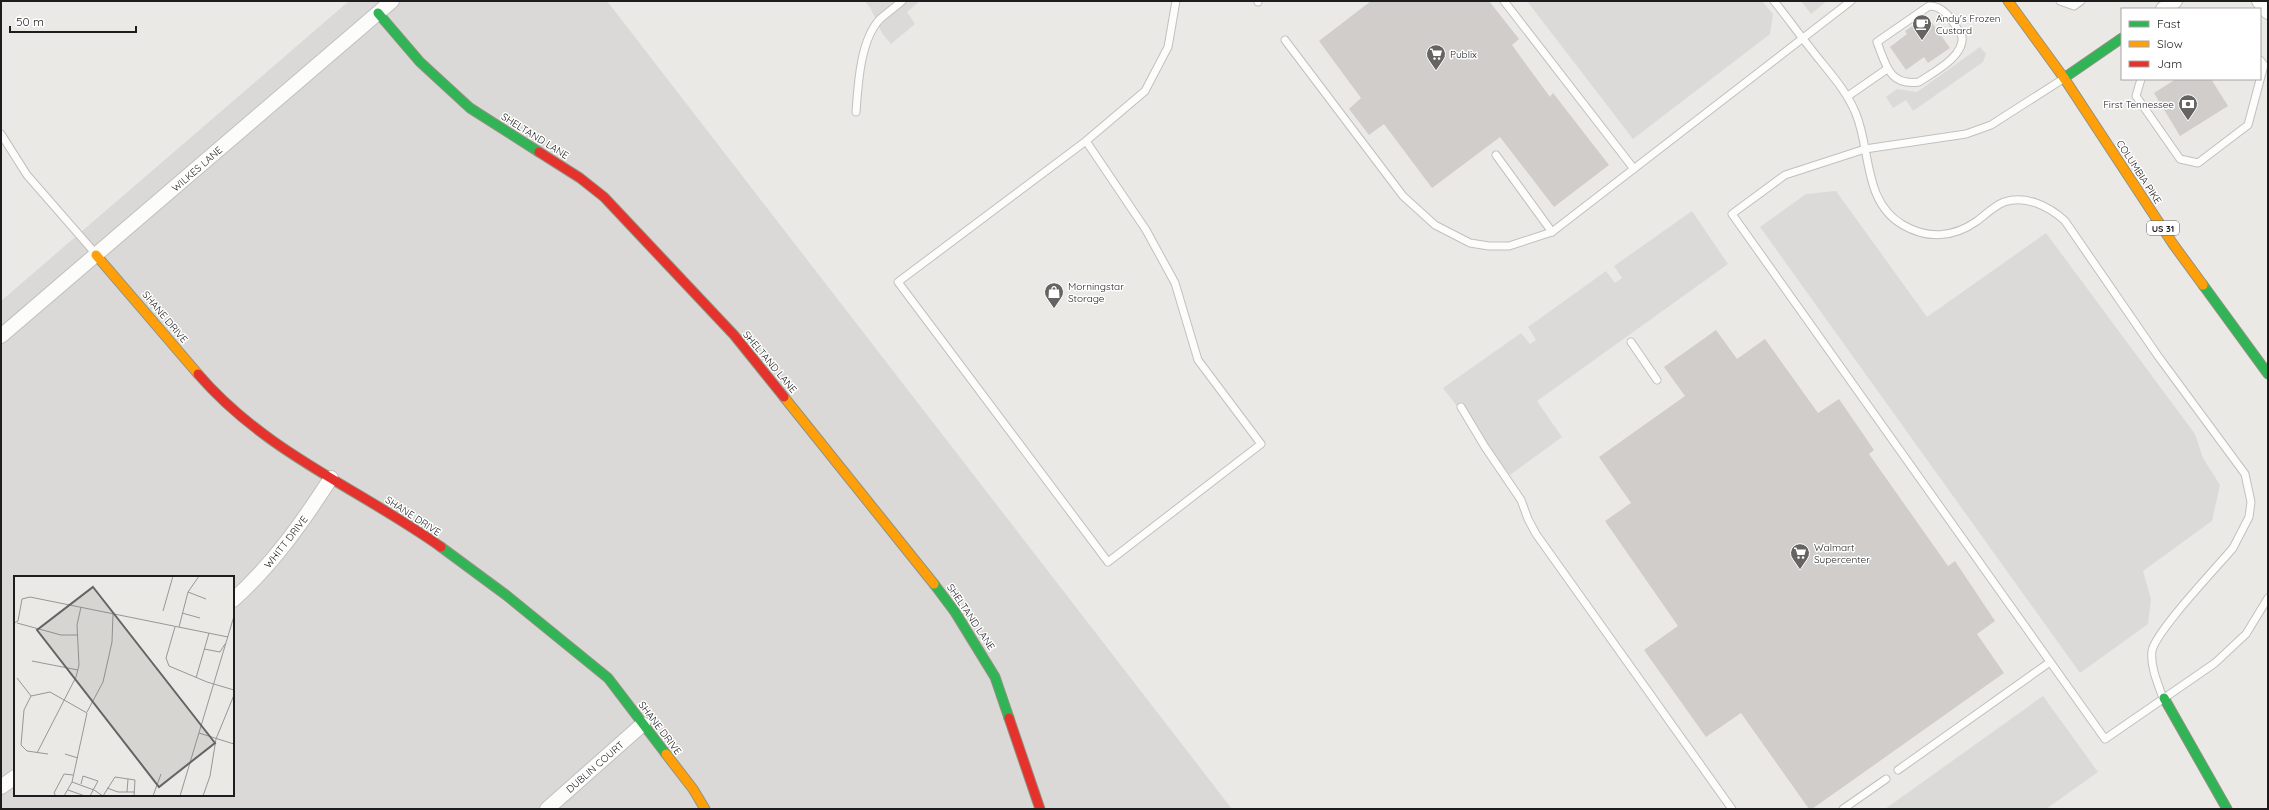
<svg xmlns="http://www.w3.org/2000/svg" width="2269" height="810" font-family="Quicksand,sans-serif">
  <style>
    .residential { fill: #dad9d7; fill-rule: evenodd }
    .parking { fill: #dbdad9 }
    .building { fill: #d0cdcb }
    .lines { fill: none; stroke-linecap: round; stroke-linejoin: round }
    .lane-casing { stroke: #c1c0be; stroke-width: 9 }
    .street-casing { stroke: #c1c0be; stroke-width: 16 }
    .fast-casing { stroke: #929280; stroke-width: 11 }
    .slow-casing { stroke: #929280; stroke-width: 11 }
    .jam-casing { stroke: #929280; stroke-width: 11 }
    .lane { stroke: #fcfcfb; stroke-width: 7 }
    .street { stroke: #fcfcfb; stroke-width: 14 }
    .fast { stroke: #30b455; stroke-width: 9 }
    .slow { stroke: #ff9f0a; stroke-width: 9 }
    .jam { stroke: #e5322d; stroke-width: 9 }
    .labels { text-anchor: middle; dominant-baseline: central; stroke-width: 3; stroke-linejoin: round; paint-order: stroke }
    .shield { fill: #fff; stroke: #616161; stroke-width: 1 }
    .shield-label { font-size: 9px; font-weight: bold; fill: #1d1d1d }
    .poi-label { font-size: 10px; fill: #1d1d1d; stroke: #fff; text-anchor: start }
    .street-label { font-size: 10px; fill: #1d1d1d; stroke: #fff }
    .inset-road { fill: none; stroke: #999796; stroke-width: 1 }
    .view { fill: #656463; fill-opacity: 0.15; stroke: #656463; stroke-width: 2 }
    .inset-edge { fill: none; stroke: #1d1d1d; stroke-width: 2 }
  </style>
  <rect width="100%" height="100%" fill="#ebe9e6"/>
  <path class="residential" d="M349,1H607L1232,809H1V301ZM15,577H233V795H15Z"/>
  <g class="parking">
    <path d="M865,1H920L907,12L915,24L891,44L882,33L871,9Z"/>
    <path d="M1527,1H1762L1773,14L1770,34L1633,139Z"/>
    <path d="M1801,1H1827L1811,14Z"/>
    <path d="M1980,47L1986,54L1983,62L1913,111L1906,100L1893,108L1886,97L1897,89L1917,92Z"/>
    <path d="M1836,191L1927,317L2046,233L2195,434L2203,458L2220,485L2212,521L2143,571L2151,599L2148,624L2080,673L1760,227L1806,194Z"/>
    <path d="M1692,211L1728,264L1537,401L1562,437L1510,475L1443,388L1521,333L1530,344L1536,340L1528,327L1606,271L1615,283L1622,278L1614,266Z"/>
    <path d="M2043,696L2098,772L2046,809H1885Z"/>
  </g>
  <g class="building">
    <path d="M1371,1H1489L1519,39L1512,45L1550,97L1553,93L1609,165L1554,207L1500,137L1432,188L1384,124L1369,135L1349,109L1361,98L1319,41Z"/>
    <path d="M1927,16L1950,48L1928,63L1924,57L1906,70L1890,47L1907,34L1905,31Z"/>
    <path d="M2176,79H2211L2228,106L2180,136L2154,93Z"/>
    <path d="M1716,330L1737,359L1765,339L1818,413L1839,399L1874,450L1869,454L1948,566L1955,561L1995,621L1977,634L2004,673L1812,809H1809L1741,713L1706,737L1644,650L1678,626L1605,521L1631,503L1599,457L1685,396L1664,367Z"/>
  </g>
  <g class="lines">
    <g class="lane-casing">
      <g id="lane">
        <path d="M1258,1V2"/>
        <path d="M1504,1L1634,169"/>
        <path d="M1774,1C1787,17 1798,33 1811,49C1827,70 1846,89 1856,114C1871,150 1863,202 1903,225C1927,239 1953,238 1977,221C1985,215 1994,206 2004,202C2026,195 2049,206 2065,221L2158,356L2245,474L2251,502L2249,517L2233,548C2218,566 2155,632 2152,651C2150,666 2158,684 2163,698"/>
        <path d="M2060,1L2074,6L2081,1"/>
        <path d="M1929,6C1945,5 1954,24 1962,36C1965,56 1934,72 1919,82C1889,86 1886,65 1877,42Z"/>
        <path d="M1285,40L1403,196L1435,225L1470,243L1489,246H1509L1552,232L1851,1"/>
        <path d="M2063,79L1991,125L1966,134L1865,149L1785,175L1732,214L2105,739L2215,663L2246,634L2268,598"/>
        <path d="M2141,79L2136,96L2180,159L2198,163L2248,125L2264,65L2260,60"/>
        <path d="M1848,96L1887,69"/>
        <path d="M856,112C858,85 860,40 880,19C887,13 895,7 902,1"/>
        <path d="M1,134L27,175L95,253"/>
        <path d="M1086,141L1146,230L1175,283L1198,360L1261,444L1108,562L898,282L1086,141L1145,91L1168,47L1176,1"/>
        <path d="M1496,155L1552,232"/>
        <path d="M1631,342L1657,380"/>
        <path d="M1461,407L1485,447L1521,500L1528,519L1536,534L1732,809"/>
        <path d="M1898,770L2050,662"/>
        <path d="M1843,809L1886,779"/>
      </g>
    </g>
    <g class="street-casing">
      <g id="street">
        <path d="M2259,1L2268,12"/>
        <path d="M2163,9L2175,1"/>
        <path d="M1,336L392,1"/>
        <path d="M233,600C273,564 302,523 331,478"/>
        <path d="M1,787L15,777"/>
        <path d="M547,809L643,724"/>
      </g>
    </g>
    <g class="fast-casing">
      <g id="fast">
        <path d="M378,13L420,62L470,108L539,152"/>
        <path d="M2064,78L2122,38"/>
        <path d="M2203,285L2268,374"/>
        <path d="M441,547L506,595L608,678L666,754"/>
        <path d="M934,584L955,612L995,677L1009,718"/>
        <path d="M2164,698L2227,809"/>
      </g>
    </g>
    <g class="slow-casing">
      <g id="slow">
        <path d="M2008,1L2064,78L2173,244L2203,285"/>
        <path d="M96,255L198,374"/>
        <path d="M784,397L934,584"/>
        <path d="M666,754L693,789L705,809"/>
      </g>
    </g>
    <g class="jam-casing">
      <g id="jam">
        <path d="M539,152L580,178L604,197L734,335L784,397"/>
        <path d="M198,374C266,453 358,488 441,547"/>
        <path d="M1009,718L1040,809"/>
      </g>
    </g>
    <use href="#lane" class="lane"/>
    <use href="#street" class="street"/>
    <use href="#fast" class="fast"/>
    <use href="#slow" class="slow"/>
    <use href="#jam" class="jam"/>
  </g>
  <defs>
    <g id="cafe-pin" transform="scale(1)"><path d="M0 17L-7.5 6A9.5 9.5 0 1 1 7.5 6Z" fill="#656463" stroke="#fff"/><path d="M-5.5-4.5H6V0H3Q3 3.5 0 3.5H-2.5Q-5.5 3.5-5.5 0ZM3-3.2v2h1.7v-2ZM-6 4.5H4V6H-6Z" fill="#fff"/></g>
    <g id="supermarket-pin" transform="scale(1)"><path d="M0 17L-7.5 6A9.5 9.5 0 1 1 7.5 6Z" fill="#656463" stroke="#fff"/><path d="M-6-5.5h2.5l.6 2H6L4.5 2H-2.5L-4.4-4H-6ZM-1.5 3.2a1.3 1.3 0 1 0 .1 0ZM3 3.2a1.3 1.3 0 1 0 .1 0Z" fill="#fff"/></g>
    <g id="bank-pin" transform="scale(1)"><path d="M0 17L-7.5 6A9.5 9.5 0 1 1 7.5 6Z" fill="#656463" stroke="#fff"/><path d="M-6-4H6V4H-6ZM0-2.3a2.3 2.3 0 1 0 0 4.6a2.3 2.3 0 1 0 0-4.6Z" fill="#fff"/></g>
    <g id="shop-pin" transform="scale(1)"><path d="M0 17L-7.5 6A9.5 9.5 0 1 1 7.5 6Z" fill="#656463" stroke="#fff"/><path d="M-5-2.5h2.3a2.7 3.5 0 0 1 5.4 0H5L5.5 6h-11ZM-1.5-2.5h3a1.5 2.3 0 0 0-3 0Z" fill="#fff"/></g>
  </defs>
  <g fill-rule="evenodd">
    <use href="#cafe-pin" x="1922" y="24"/>
    <use href="#supermarket-pin" x="1436" y="54"/>
    <use href="#bank-pin" x="2188" y="104"/>
    <use href="#shop-pin" x="1054" y="292"/>
    <use href="#supermarket-pin" x="1800" y="553"/>
  </g>
  <g class="labels">
    <rect class="shield" x="2147" y="221" width="32" height="14" rx="3"/>
    <g class="shield-label">
      <text x="2163" y="228">US 31</text>
    </g>
    <g class="poi-label">
      <text x="1936" y="18">Andy's Frozen<tspan x="1936" dy="12">Custard</tspan></text>
      <text x="1450" y="54">Publix</text>
      <text x="2174" y="104" text-anchor="end">First Tennessee</text>
      <text x="1068" y="286">Morningstar<tspan x="1068" dy="12">Storage</tspan></text>
      <text x="1814" y="547">Walmart<tspan x="1814" dy="12">Supercenter</tspan></text>
    </g>
    <g class="street-label">
      <text transform="translate(535 136) rotate(32)">SHELTAND LANE</text>
      <text transform="translate(197 169) rotate(-41)">WILKES LANE</text>
      <text transform="translate(2139 172) rotate(57)">COLUMBIA PIKE</text>
      <text transform="translate(165 317) rotate(50)">SHANE DRIVE</text>
      <text transform="translate(770 362) rotate(50)">SHELTAND LANE</text>
      <text transform="translate(413 516) rotate(33)">SHANE DRIVE</text>
      <text transform="translate(286 542) rotate(-52)">WHITT DRIVE</text>
      <text transform="translate(971 617) rotate(56)">SHELTAND LANE</text>
      <text transform="translate(660 728) rotate(53)">SHANE DRIVE</text>
      <text transform="translate(595 767) rotate(-41)">DUBLIN COURT</text>
    </g>
  </g>
  <g transform="translate(14 576)">
    <rect width="220" height="220" fill="#ebe9e6"/>
    <path class="inset-road" d="M174,16L192,23M149,35L159,0M168,37L186,42M0,47L4,45L8,23L16,21L214,61M3,47L47,59H64M161,51L152,82L155,90L193,106L220,114M165,51L174,16L185,0M190,73L206,76L211,68M18,85L64,94M3,102L17,120M182,102L195,57M17,120L36,116L73,137L58,206L50,220M17,120L10,134L7,169L13,175L34,178M73,136L89,106L98,66L99,38M185,157L220,168M23,177L62,101L65,89L63,49L67,31M51,178L64,182M58,206L80,214L89,220L101,201L121,204L120,220M67,208L69,200L84,205L76,220M93,212L104,216H121M54,214L71,220M113,216L114,203M42,220L40,217L50,198L59,199M139,220L147,198M166,220L220,40M189,220L196,200L202,163L220,119"/>
    <path class="view" d="M79,11L201,167L145,211L23,54Z"/>
    <rect width="220" height="220" class="inset-edge"/>
  </g>
  <rect width="2269" height="810" fill="none" stroke="#1d1d1d" stroke-width="4"/>
  <rect x="2121" y="8" width="140" height="72" fill="#ffffff" stroke="#a5a5a5"/>
  <rect x="2129" y="21" width="20" height="6" fill="#30b455" stroke="#a5a5a5"/>
  <text x="2157" y="28" font-size="12" fill="#1d1d1d">Fast</text>
  <rect x="2129" y="41" width="20" height="6" fill="#ff9f0a" stroke="#a5a5a5"/>
  <text x="2157" y="48" font-size="12" fill="#1d1d1d">Slow</text>
  <rect x="2129" y="61" width="20" height="6" fill="#e5322d" stroke="#a5a5a5"/>
  <text x="2157" y="68" font-size="12" fill="#1d1d1d">Jam</text>
  <path d="M10 26v6h126v-6" fill="none" stroke="#1d1d1d" stroke-width="2"/>
  <text x="16" y="26" font-size="12" fill="#1d1d1d" stroke="#ffffff" stroke-width="3" paint-order="stroke">50 m</text>
</svg>
